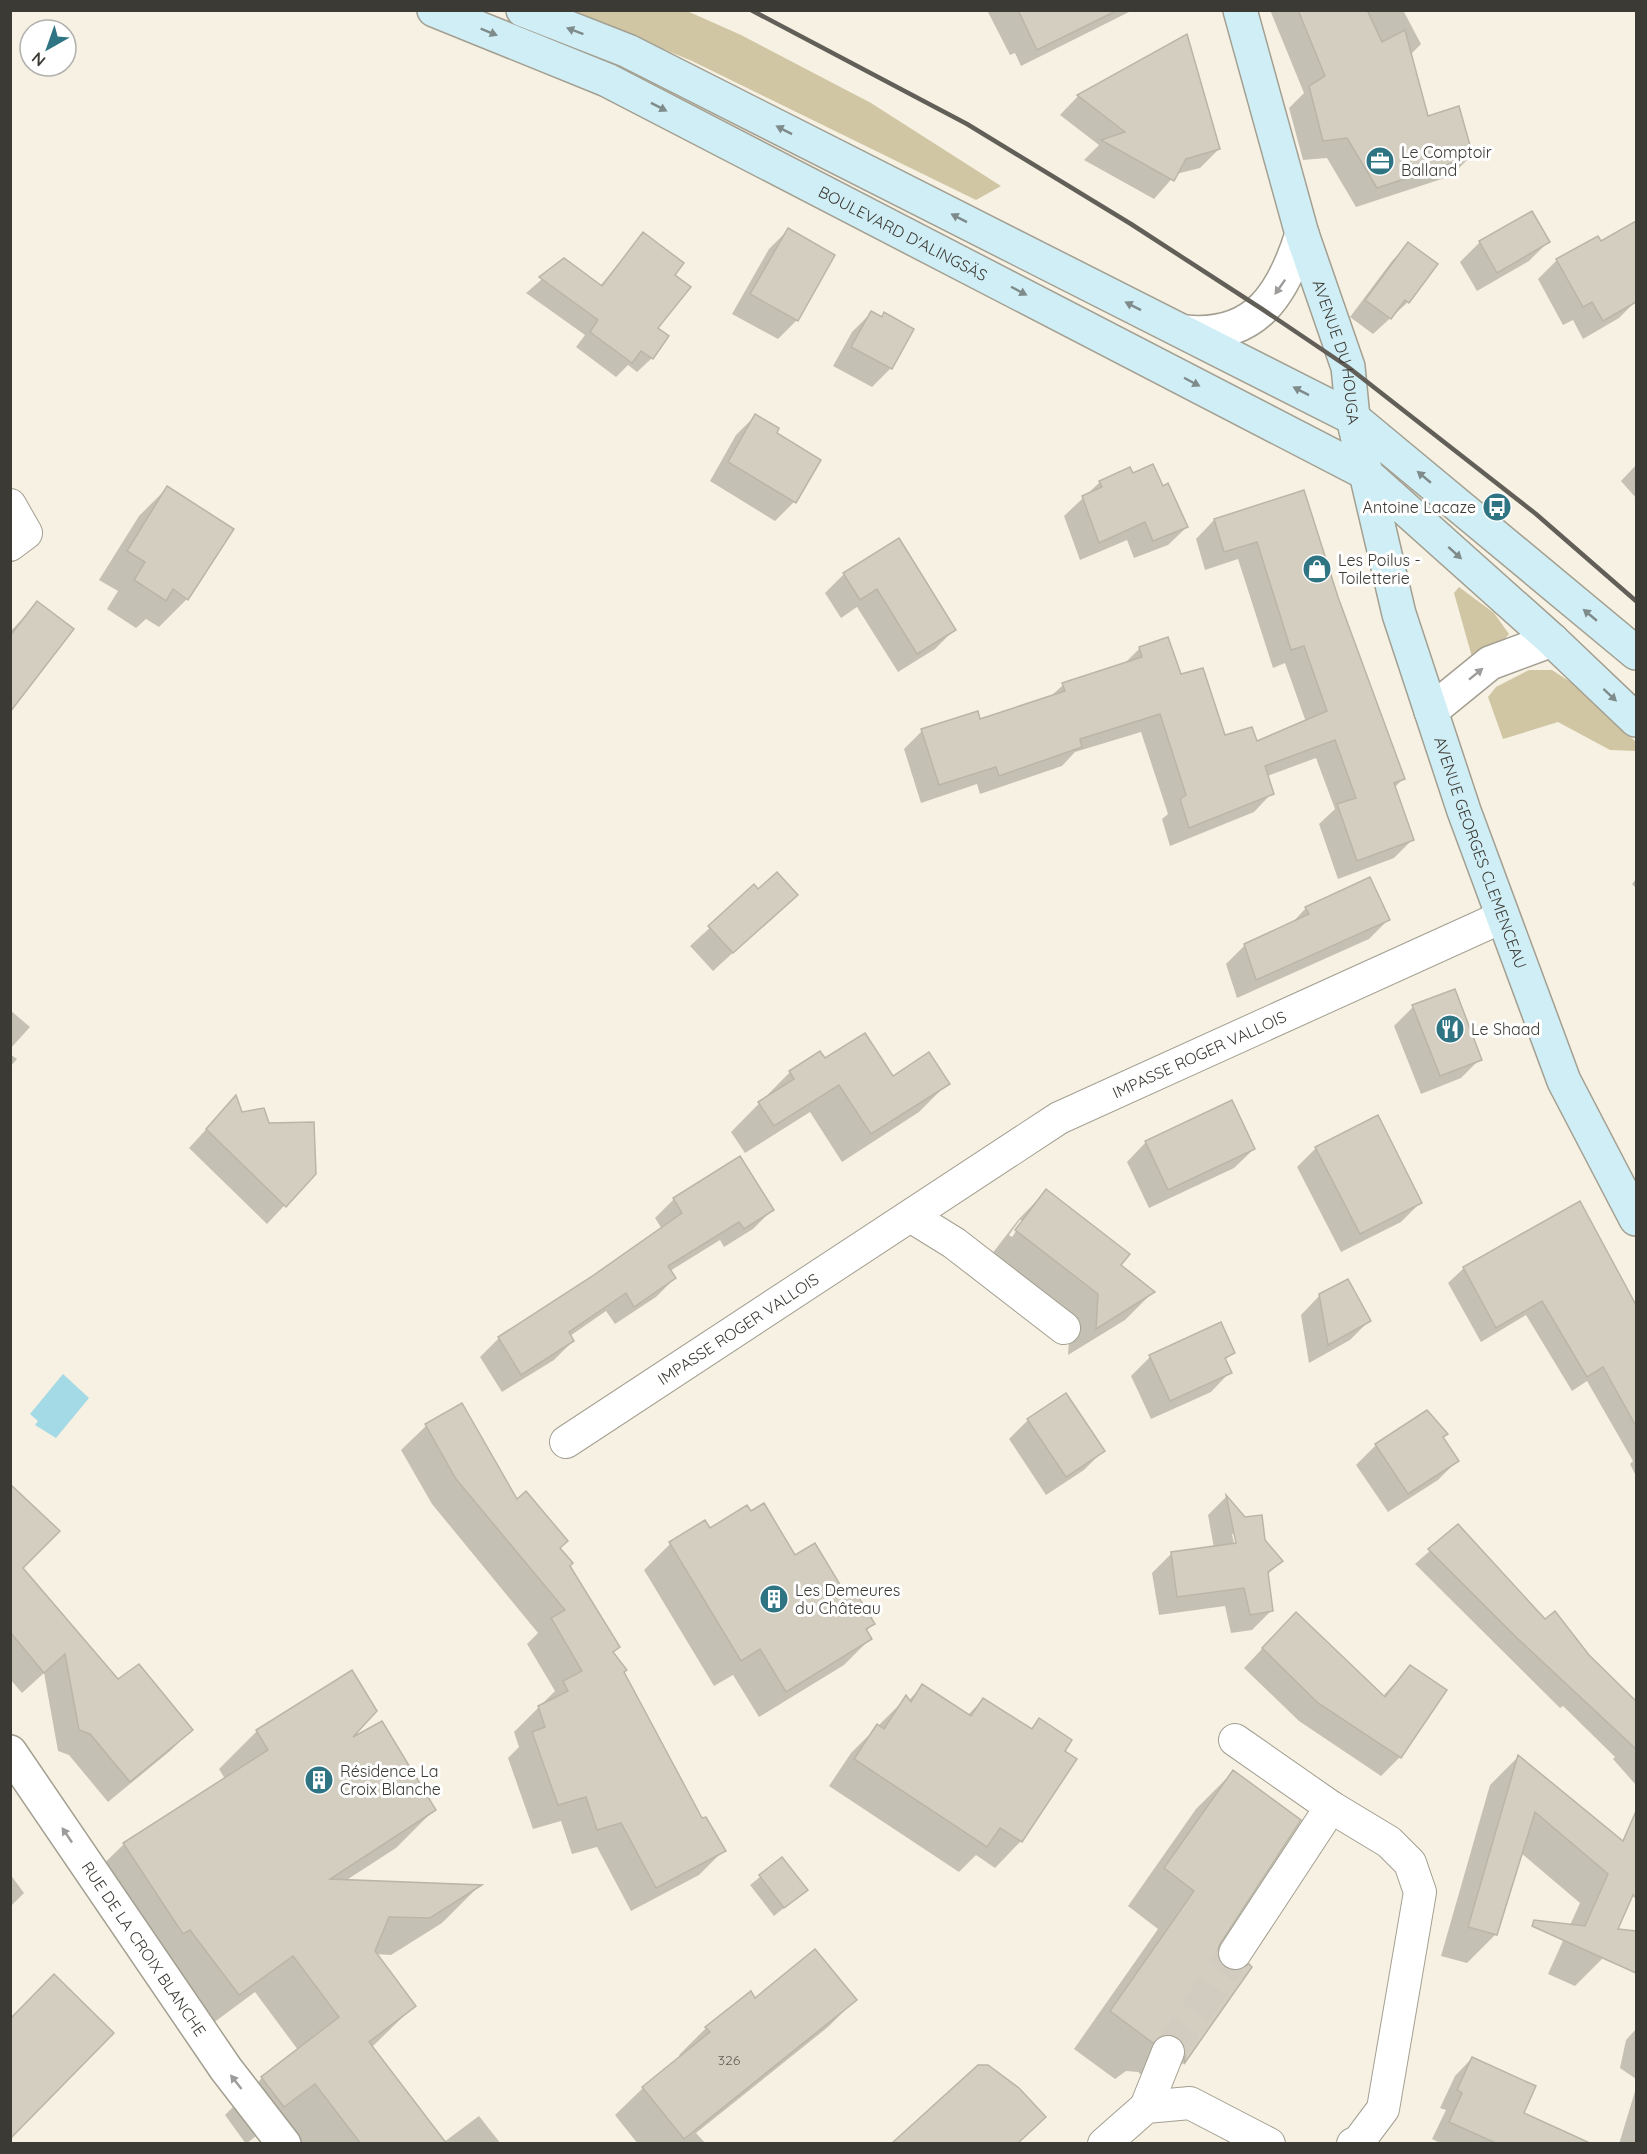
<svg xmlns="http://www.w3.org/2000/svg" width="1647" height="2154" font-family="Quicksand,sans-serif">
  <style>
    .green { fill: #d0c6a4 }
    .water { fill: #a4d9e6 }
    .shadow { fill: #0003; fill-rule: evenodd }
    .building { fill: #d3cec0; stroke: #bab6a7; stroke-width: 1.5 }
    .lines { fill: none; stroke-linecap: round; stroke-linejoin: round }
    .minor-tunnel { stroke: #d1ccbf; stroke-width: 32; stroke-dasharray: 32 16; stroke-linecap: butt }
    .minor-casing { stroke: #a39f91; stroke-width: 34 }
    .tertiary-casing { stroke: #a39f91; stroke-width: 36 }
    .secondary-casing { stroke: #a39f91; stroke-width: 36 }
    .minor { stroke: #fff; stroke-width: 32 }
    .tertiary { stroke: #fff; stroke-width: 33 }
    .secondary { stroke: #d0eef5; stroke-width: 33 }
    .rail { stroke: #625f58; stroke-width: 4.5 }
    .oneway { fill: #7f8b8b }
    .oneway2 { fill: #9e9c9a }
    .labels { text-anchor: middle; dominant-baseline: central; stroke-width: 6; stroke-linejoin: round; paint-order: stroke }
    .number-label { font-size: 14px; fill: #625f57 }
    .poi-label { font-size: 16px; fill: #3c3a34; stroke: #fff; text-anchor: start }
    .street-label { font-size: 16px; fill: #3c3a34; stroke: #fff }
  </style>
  <rect width="100%" height="100%" fill="#f6f1e2"/>
  <g class="green">
    <path d="M572,11H687L741,35L871,103L1001,186L976,200L692,61Z"/>
    <path d="M1459,587L1494,613L1509,634L1503,641L1472,657L1454,593Z"/>
    <path d="M1529,670H1552L1581,689L1636,742V751L1610,750L1558,722L1503,739L1488,697L1496,687Z"/>
  </g>
  <path class="water" d="M63,1374L89,1398L56,1438L35,1425L38,1421L30,1414Z"/>
  <g class="shadow">
    <path d="M987,10H1133L1021,66L1015,53L1010,55Z"/>
    <path d="M1270,10H1403L1421,44L1410,55L1427,118L1471,156L1451,176L1356,207L1327,158L1303,160L1289,108L1304,93Z"/>
    <path d="M1187,36L1219,149L1200,168L1176,174L1154,199L1084,160L1099,145L1060,115L1078,96Z"/>
    <path d="M1532,213L1548,242L1529,261L1477,291L1460,262L1479,243Z"/>
    <path d="M1627,228L1636,245V281L1631,286L1636,301L1619,318L1583,339L1573,320L1563,325L1538,279L1557,260L1600,243Z"/>
    <path d="M788,230L797,320L778,339L732,314L769,249Z"/>
    <path d="M643,234L673,276L656,328L652,358L637,372L628,365L616,377L576,347L585,335L526,293L564,260L600,286Z"/>
    <path d="M1408,244V302L1373,334L1350,317L1392,261Z"/>
    <path d="M871,313L881,318L885,314L912,330L891,368L872,387L833,366L852,332Z"/>
    <path d="M755,416L775,434L819,461L794,502L775,521L710,481L736,435Z"/>
    <path d="M1636,465V498L1621,481Z"/>
    <path d="M1100,482L1162,488L1187,527L1168,545L1134,558L1127,540L1080,560L1064,516Z"/>
    <path d="M167,488L187,599L159,627L146,619L136,628L107,609L118,591L99,580L139,516Z"/>
    <path d="M1303,492L1336,597L1403,779L1394,788L1413,839L1394,858L1338,879L1319,824L1335,809L1316,758L1267,776L1272,793L1254,812L1170,846L1162,819L1168,814L1141,732L1075,752L1062,766L980,794L977,784L921,803L904,749L922,731L979,721L1050,697L1063,685L1123,665L1140,648L1180,676L1224,737L1256,744L1306,722L1285,663L1273,668L1238,559L1205,570L1196,539L1214,520Z"/>
    <path d="M899,540L954,630L935,649L898,672L857,607L841,618L825,593L844,574Z"/>
    <path d="M37,603L10,709V632Z"/>
    <path d="M1636,879V888L1632,884Z"/>
    <path d="M754,887L758,891L796,895L713,971L690,946Z"/>
    <path d="M1306,908L1388,920L1369,939L1237,998L1226,964L1245,945L1291,924Z"/>
    <path d="M1413,1007L1480,1059L1461,1078L1421,1094L1394,1026Z"/>
    <path d="M10,1010L30,1027L10,1049Z"/>
    <path d="M10,1054L17,1059L10,1067Z"/>
    <path d="M825,1060L892,1078L948,1083L919,1112L842,1162L810,1112L745,1153L731,1132L790,1072Z"/>
    <path d="M235,1098L241,1113L268,1125L314,1174L267,1224L189,1148Z"/>
    <path d="M1146,1142L1254,1149L1234,1168L1149,1208L1127,1162Z"/>
    <path d="M1316,1148L1420,1203L1401,1222L1341,1252L1297,1167Z"/>
    <path d="M739,1158L772,1210L753,1229L724,1247L720,1240L670,1271L675,1278L656,1297L615,1324L606,1311L570,1336L573,1341L554,1360L502,1392L480,1357L499,1338L592,1278L662,1229L655,1218L674,1199Z"/>
    <path d="M1046,1191L1119,1266L1153,1292L1125,1320L1068,1355L1070,1323L988,1259L1018,1220ZM1020,1220H1024L1012,1237L1009,1235Z"/>
    <path d="M1580,1203L1636,1310V1476L1630,1464L1633,1461L1587,1381L1572,1391L1526,1315L1481,1342L1448,1283L1464,1268Z"/>
    <path d="M1320,1295L1369,1321L1350,1340L1309,1363L1301,1315Z"/>
    <path d="M1233,1352L1225,1360L1230,1372L1211,1392L1151,1419L1131,1376L1150,1357Z"/>
    <path d="M462,1405L516,1501L559,1549L618,1647L612,1653L701,1820L724,1850L699,1875L631,1911L597,1847L572,1854L561,1821L533,1829L508,1758L519,1747L514,1732L555,1691L527,1644L538,1633L432,1504L401,1450L426,1426Z"/>
    <path d="M1427,1412L1457,1461L1438,1480L1388,1512L1356,1465L1375,1446Z"/>
    <path d="M1028,1420L1103,1451L1084,1470L1046,1495L1009,1439Z"/>
    <path d="M1226,1497L1281,1561L1267,1575L1271,1611L1252,1630L1231,1633L1225,1606L1159,1615L1152,1573L1171,1554L1214,1548L1208,1515ZM1232,1534H1235L1239,1550L1236,1551Z"/>
    <path d="M10,1505L21,1568L118,1681L191,1730L170,1751L108,1802L69,1755L58,1751L44,1673L22,1693L10,1679Z"/>
    <path d="M750,1513L795,1557L845,1595L873,1624L866,1631L870,1639L844,1665L759,1717L733,1675L714,1686L644,1570L670,1544Z"/>
    <path d="M1458,1526L1544,1621L1588,1656L1636,1704V1785L1613,1759L1615,1757L1563,1706L1560,1708L1415,1564Z"/>
    <path d="M1277,1633L1382,1697L1410,1667L1400,1757L1381,1776L1299,1721L1244,1668Z"/>
    <path d="M923,1686L968,1715L983,1699L1030,1730L1039,1720L1063,1752L1021,1841L995,1868L976,1855L959,1872L829,1786L851,1753L906,1698L908,1701Z"/>
    <path d="M257,1731L347,1741L434,1810L396,1848L345,1881L478,1887L442,1923L391,1955L375,1954L414,2006L371,2048L444,2142L479,2116L501,2144H294L276,2120L246,2144L225,2115L262,2078L298,2050L255,1992L201,2032L86,1881L124,1844L225,1779L219,1769Z"/>
    <path d="M1518,1757L1636,1855V1883L1603,1958L1575,1986L1548,1974L1580,1903L1521,1853L1496,1934L1467,1963L1441,1956L1490,1785Z"/>
    <path d="M1233,1772L1216,1952L1217,1961L1224,1969L1235,1973L1250,1967L1183,2063L1148,2098L1145,2078L1138,2072L1126,2071L1115,2079L1074,2049L1158,1929L1128,1906L1196,1809Z"/>
    <path d="M782,1859L806,1890L774,1916L750,1885Z"/>
    <path d="M10,1874L24,1893L10,1907Z"/>
    <path d="M755,2000H855L828,2027L696,2133L706,2144H638L615,2115L643,2088L681,2057L679,2055L706,2028Z"/>
    <path d="M1636,2029V2079L1620,2068L1626,2040Z"/>
    <path d="M1472,2058L1522,2114L1543,2144H1442L1432,2139L1446,2110L1440,2108L1455,2076Z"/>
    <path d="M1636,2088V2144H1619Z"/>
  </g>
  <g class="building">
    <path d="M1018,10H1118L1037,50Z"/>
    <path d="M1298,10H1367L1382,42L1405,30L1428,116L1459,106L1473,156L1377,188L1347,138L1323,141L1309,86L1325,76Z"/>
    <path d="M1187,34L1220,149L1186,159L1174,181L1101,140L1125,132L1077,95Z"/>
    <path d="M1532,211L1550,242L1497,273L1479,241Z"/>
    <path d="M1636,221V302L1603,321L1592,302L1583,307L1556,259L1598,236L1601,241Z"/>
    <path d="M788,228L835,255L798,321L750,294Z"/>
    <path d="M643,232L684,263L675,275L691,287L658,328L669,336L653,359L641,351L632,363L590,332L598,320L539,277L564,258L602,286Z"/>
    <path d="M1408,242L1438,264L1409,303L1405,300L1391,319L1365,300Z"/>
    <path d="M871,311L882,317L884,312L914,329L892,369L851,347Z"/>
    <path d="M755,414L779,428L777,433L821,460L796,503L728,462Z"/>
    <path d="M1153,464L1163,486L1168,483L1188,527L1153,541L1145,522L1099,543L1082,496L1102,487L1099,481L1130,467L1133,473Z"/>
    <path d="M167,486L234,529L188,600L173,589L166,601L134,580L145,562L127,551Z"/>
    <path d="M1304,490L1338,597L1405,779L1394,783L1414,840L1357,861L1337,804L1356,798L1335,740L1265,766L1274,794L1189,828L1180,799L1186,795L1160,714L1080,739L1082,747L999,776L996,767L939,785L921,729L978,711L980,719L1065,691L1062,683L1142,657L1139,647L1168,637L1181,674L1203,668L1225,735L1252,727L1257,741L1327,711L1304,646L1291,650L1257,542L1224,552L1214,519Z"/>
    <path d="M899,538L956,630L917,654L877,589L860,600L843,573Z"/>
    <path d="M37,601L74,629L10,712V636Z"/>
    <path d="M777,872L798,895L733,953L708,926L754,884L758,889Z"/>
    <path d="M1370,877L1390,920L1256,980L1244,944L1309,914L1305,907Z"/>
    <path d="M1455,989L1482,1060L1440,1076L1412,1005Z"/>
    <path d="M865,1033L893,1076L929,1052L950,1084L871,1134L839,1085L774,1126L758,1102L794,1079L789,1071L820,1051L825,1058Z"/>
    <path d="M236,1095L242,1112L264,1108L269,1123L314,1122L316,1174L286,1207L206,1129Z"/>
    <path d="M1232,1100L1255,1149L1168,1190L1145,1141Z"/>
    <path d="M1378,1115L1422,1203L1360,1234L1315,1147Z"/>
    <path d="M740,1156L774,1210L744,1229L739,1222L668,1266L676,1278L634,1307L626,1293L569,1332L574,1341L521,1375L498,1337L591,1277L682,1213L673,1198Z"/>
    <path d="M1046,1189L1130,1254L1121,1265L1155,1292L1096,1329L1098,1294L1015,1230Z"/>
    <path d="M1580,1201L1636,1305V1426L1603,1367L1587,1377L1542,1301L1496,1328L1463,1267Z"/>
    <path d="M1348,1279L1371,1321L1328,1345L1319,1294Z"/>
    <path d="M1221,1322L1235,1353L1225,1358L1232,1373L1170,1401L1149,1355Z"/>
    <path d="M1066,1393L1105,1451L1066,1477L1027,1419Z"/>
    <path d="M462,1403L517,1499L526,1491L568,1541L560,1548L573,1563L570,1566L620,1647L613,1652L627,1670L624,1672L702,1818L706,1817L726,1851L656,1888L621,1823L597,1830L586,1797L558,1805L532,1732L545,1727L538,1706L568,1691L563,1681L582,1671L551,1618L565,1610L456,1479L425,1424Z"/>
    <path d="M1427,1410L1448,1434L1443,1437L1459,1461L1408,1494L1375,1444Z"/>
    <path d="M10,1484L60,1531L23,1568L118,1679L139,1664L193,1730L130,1782L90,1734L79,1730L65,1654L44,1673L10,1632Z"/>
    <path d="M1226,1495L1245,1517L1262,1515L1265,1540L1283,1561L1268,1572L1273,1611L1250,1615L1244,1588L1177,1597L1171,1552L1236,1543Z"/>
    <path d="M764,1503L795,1555L815,1543L845,1593L853,1588L875,1624L866,1629L872,1639L786,1692L760,1649L741,1661L669,1542L705,1520L710,1528L747,1505L751,1511Z"/>
    <path d="M1458,1524L1545,1619L1555,1611L1589,1655L1636,1701V1749L1517,1638L1428,1549Z"/>
    <path d="M1296,1612L1385,1697L1410,1665L1447,1690L1401,1758L1318,1703L1262,1648Z"/>
    <path d="M352,1670L377,1711L353,1737L382,1721L436,1810L330,1879L482,1885L430,1918L389,1917L375,1951L416,2006L369,2042L447,2144H361L315,2084L284,2107L261,2077L339,2017L293,1956L239,1995L190,1930L183,1934L123,1843L268,1750L256,1730Z"/>
    <path d="M922,1684L971,1716L983,1698L1032,1729L1039,1718L1072,1740L1065,1751L1077,1759L1022,1842L1000,1828L987,1847L854,1759L877,1724L884,1729L906,1695L911,1702Z"/>
    <path d="M1518,1755L1623,1841L1636,1811V1898L1633,1895L1618,1929L1636,1931V1973L1532,1926L1534,1920L1585,1926L1608,1874L1535,1812L1497,1935L1468,1927Z"/>
    <path d="M1233,1770L1301,1820L1220,1944L1217,1953L1219,1961L1225,1968L1235,1971L1249,1964L1252,1967L1184,2064L1186,2049L1182,2040L1175,2036L1165,2034L1153,2043L1110,2011L1194,1891L1164,1868Z"/>
    <path d="M782,1857L808,1890L784,1908L759,1875Z"/>
    <path d="M815,1949L857,2000L684,2139L642,2087L710,2032L705,2027L751,1991L755,1998Z"/>
    <path d="M54,1974L114,2033L10,2139V2019Z"/>
    <path d="M1472,2057L1536,2086L1524,2113L1592,2144H1498L1449,2122L1462,2093L1457,2090Z"/>
    <path d="M978,2065H988L1019,2088L1046,2117L1017,2144H891Z"/>
  </g>
  <g class="lines">
    <path class="minor-tunnel" d="M1168,2052L1235,1953"/>
    <g class="minor-casing">
      <g id="minor">
        <path d="M10,505L26,533L10,545"/>
        <path d="M912,1217L954,1243L1064,1328"/>
        <path id="s1" d="M566,1442L1059,1118L1502,917"/>
        <path d="M1235,1740L1331,1807L1389,1842L1410,1863L1420,1892L1383,2109L1359,2141L1353,2144"/>
        <path d="M1235,1953L1331,1807"/>
        <path d="M1146,2107L1168,2052"/>
        <path d="M1104,2144L1146,2107L1190,2103L1269,2144"/>
      </g>
    </g>
    <g class="tertiary-casing">
      <g id="tertiary">
        <path d="M1185,332C1256,339 1283,294 1302,234"/>
        <path d="M1431,711L1490,663L1552,640"/>
        <path id="s2" d="M10,1752L226,2069L284,2144"/>
      </g>
    </g>
    <g class="secondary-casing">
      <g id="secondary">
        <path id="s3" d="M434,10L607,80L1364,472L1552,640L1636,720"/>
        <path d="M523,10L628,51L1353,418L1636,653"/>
        <path id="s4" d="M1240,10L1302,234L1348,367L1353,418L1399,614L1464,811L1564,1081L1636,1219"/>
      </g>
    </g>
    <use href="#minor" class="minor"/>
    <use href="#tertiary" class="tertiary"/>
    <use href="#secondary" class="secondary"/>
    <path class="rail" d="M751,10L967,124L1131,224L1262,309L1348,367L1536,514L1636,601"/>
  </g>
  <defs><path id="oneway-solid" d="M-6-.8H1V-3.2L6.5 0L1 3.2V.8H-6Z" transform="scale(1.5)"/></defs>
  <g class="oneway">
    <use href="#oneway-solid" transform="translate(575 31) rotate(-159)"/>
    <use href="#oneway-solid" transform="translate(489 32) rotate(22)"/>
    <use href="#oneway-solid" transform="translate(659 107) rotate(27)"/>
    <use href="#oneway-solid" transform="translate(784 130) rotate(-153)"/>
    <use href="#oneway-solid" transform="translate(959 218) rotate(-153)"/>
    <use href="#oneway-solid" transform="translate(1019 291) rotate(28)"/>
    <use href="#oneway-solid" transform="translate(1133 306) rotate(-153)"/>
    <use href="#oneway-solid" transform="translate(1192 382) rotate(28)"/>
    <use href="#oneway-solid" transform="translate(1301 391) rotate(-153)"/>
    <use href="#oneway-solid" transform="translate(1424 477) rotate(-140)"/>
    <use href="#oneway-solid" transform="translate(1455 553) rotate(42)"/>
    <use href="#oneway-solid" transform="translate(1590 615) rotate(-140)"/>
    <use href="#oneway-solid" transform="translate(1610 695) rotate(43)"/>
  </g>
  <g class="oneway2">
    <use href="#oneway-solid" transform="translate(1280 287) rotate(125)"/>
    <use href="#oneway-solid" transform="translate(1476 674) rotate(-39)"/>
    <use href="#oneway-solid" transform="translate(67 1835) rotate(-124)"/>
    <use href="#oneway-solid" transform="translate(236 2082) rotate(-128)"/>
  </g>
  <defs>
    <g id="office-disc" transform="scale(1.5)"><circle r="9.5" fill="#2f7483" stroke="#fff"/><path d="M-6-3h4V-5.5h4V-3h4V5H-6ZM-1-4.5V-3h2v-1.5ZM-6 0V1H6V0Z" fill="#fff"/></g>
    <g id="bus-disc" transform="scale(1.5)"><circle r="9.5" fill="#2f7483" stroke="#fff"/><path d="M-5-6H5V4H4V6H2V4H-2V6H-4V4H-5ZM-3.5-4V0h7V-4ZM-3.5 1.2v1.5H-2V1.2ZM2 1.2v1.5H3.5V1.2Z" fill="#fff"/></g>
    <g id="shop-disc" transform="scale(1.5)"><circle r="9.5" fill="#2f7483" stroke="#fff"/><path d="M-5-2.5h2.3a2.7 3.5 0 0 1 5.4 0H5L5.5 6h-11ZM-1.5-2.5h3a1.5 2.3 0 0 0-3 0Z" fill="#fff"/></g>
    <g id="restaurant-disc" transform="scale(1.5)"><circle r="9.5" fill="#2f7483" stroke="#fff"/><path d="M-5-6h1v4h1v-4h1v4h1v-4h1v5L-1.5 .5V6h-2V.5L-5-1ZM5-6V6H3V1.5H1.5Q1.5-4 5-6Z" fill="#fff"/></g>
    <g id="building-disc" transform="scale(1.5)"><circle r="9.5" fill="#2f7483" stroke="#fff"/><path d="M-4-6H4V6H1V3H-1V6H-4ZM-2.5-4.3h1.7v1.8h-1.7ZM.8-4.3h1.7v1.8H.8ZM-2.5-1h1.7V.8h-1.7ZM.8-1h1.7V.8H.8Z" fill="#fff"/></g>
  </defs>
  <g fill-rule="evenodd">
    <use href="#office-disc" x="1380" y="161"/>
    <use href="#bus-disc" x="1497" y="507"/>
    <use href="#shop-disc" x="1317" y="569"/>
    <use href="#restaurant-disc" x="1450" y="1029"/>
    <use href="#building-disc" x="774" y="1599"/>
    <use href="#building-disc" x="319" y="1780"/>
  </g>
  <g class="labels">
    <g class="number-label">
      <text x="729" y="2060">326</text>
    </g>
    <g class="poi-label">
      <text x="1401" y="152">Le Comptoir<tspan x="1401" dy="18">Balland</tspan></text>
      <text x="1476" y="507" text-anchor="end">Antoine Lacaze</text>
      <text x="1338" y="560">Les Poilus -<tspan x="1338" dy="18">Toiletterie</tspan></text>
      <text x="1471" y="1029">Le Shaad</text>
      <text x="795" y="1590">Les Demeures<tspan x="795" dy="18">du Château</tspan></text>
      <text x="340" y="1771">Résidence La<tspan x="340" dy="18">Croix Blanche</tspan></text>
    </g>
    <g class="street-label">
      <text stroke="none"><textPath href="#s3" startOffset="520">BOULEVARD D'ALINGSÄS</textPath></text>
      <text stroke="none"><textPath href="#s4" startOffset="356">AVENUE DU HOUGA</textPath></text>
      <text stroke="none"><textPath href="#s4" startOffset="878">AVENUE GEORGES CLEMENCEAU</textPath></text>
      <text stroke="none"><textPath href="#s1" startOffset="744">IMPASSE ROGER VALLOIS</textPath></text>
      <text stroke="none"><textPath href="#s1" startOffset="206">IMPASSE ROGER VALLOIS</textPath></text>
      <text stroke="none"><textPath href="#s2" startOffset="238">RUE DE LA CROIX BLANCHE</textPath></text>
    </g>
  </g>
  <rect width="1647" height="2154" fill="none" stroke="#3c3a34" stroke-width="24"/>
  <g transform="translate(48 48) rotate(220)"><circle r="28" fill="#ffffff" stroke="#b1b0ae" stroke-width="1.5"/>
  <path d="M0-4.5L10 22L0 15L-10 22Z" fill="#2f7483"/>
  <text y="-9" font-size="16" font-weight="bold" text-anchor="middle" fill="#3c3a34">N</text>
  </g>
</svg>
